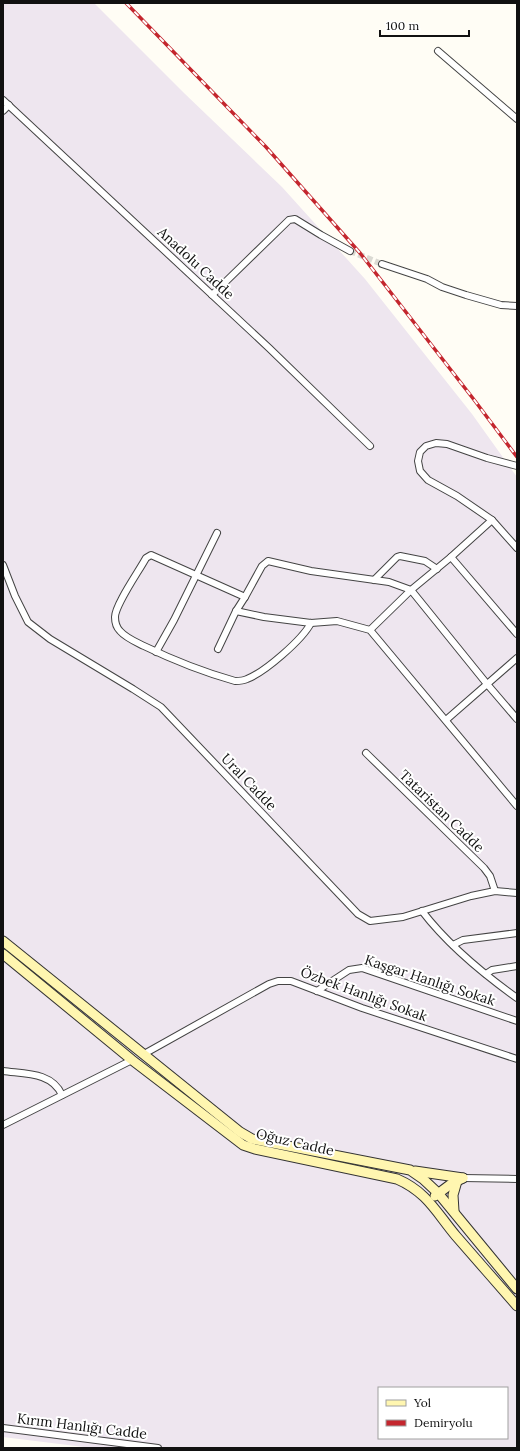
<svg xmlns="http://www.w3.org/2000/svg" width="520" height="1451" font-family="Lora,serif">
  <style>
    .industrial { fill: #eee6ef; fill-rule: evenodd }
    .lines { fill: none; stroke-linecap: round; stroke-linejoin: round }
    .street-tunnel { stroke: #dbdad3; stroke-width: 6; stroke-dasharray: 6 3; stroke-linecap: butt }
    .street-casing { stroke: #444; stroke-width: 8 }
    .secondary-casing { stroke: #333; stroke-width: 11 }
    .street { stroke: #fff; stroke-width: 6 }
    .secondary { stroke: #fff6b0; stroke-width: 9 }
    .rail-casing { stroke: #c4262e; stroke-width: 3.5 }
    .rail { stroke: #fff; stroke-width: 2; stroke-dasharray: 6; stroke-linecap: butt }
    .labels { text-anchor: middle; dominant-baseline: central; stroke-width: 4; stroke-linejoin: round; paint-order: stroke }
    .street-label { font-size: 14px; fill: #111; stroke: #fff }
  </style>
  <rect width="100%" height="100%" fill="#fffdf5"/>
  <path class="industrial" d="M3,3H94L184,93L282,187L365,279L472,414L517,477V1448H92L3,1437ZM379,1388H507V1438H379Z"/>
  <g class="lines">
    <path class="street-tunnel" d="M350,251L382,264"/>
    <g class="street-casing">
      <g id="street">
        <path d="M438,51L517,119"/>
        <path d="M3,100L269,348L370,446"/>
        <path d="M3,111L9,105"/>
        <path d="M382,264L427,279L442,287L466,295L501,305L517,306"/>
        <path d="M212,295L289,220L295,219L321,235L350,251"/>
        <path d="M517,466L487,458L447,444L436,443L426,446L420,452L418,461L420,471L428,480L457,496L492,520L517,548"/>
        <path d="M451,557L517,634"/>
        <path d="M3,565L15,596L28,622L50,639L133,689L161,707L358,914L370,921L403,917L471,896L495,891L517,893"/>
        <path d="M374,580L397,557L400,556L425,561L437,569"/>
        <path d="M245,597L151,555L146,558C139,571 115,605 115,617C115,622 117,628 120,631C126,638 136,642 144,646C173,660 203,672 235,681C239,681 243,681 247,679C265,672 302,640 311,623"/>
        <path d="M236,611L264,617L311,623L337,621L370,630L517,806"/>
        <path d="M370,630L411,590L451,557L492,520"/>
        <path d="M218,649L236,611L245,597L262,566L268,561L311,571L389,582L411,590L487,684L517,719"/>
        <path d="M156,652L174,620L217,533"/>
        <path d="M446,720L517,658"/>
        <path d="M366,753L484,868L490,876L495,891"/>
        <path d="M422,911C448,945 482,973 517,998"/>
        <path d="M453,945L463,940L517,933"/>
        <path d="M486,974L492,970L517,966"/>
        <path d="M317,991L349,970L362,968L517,1021"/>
        <path d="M144,1054L269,984L278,981H291L362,1008L517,1059"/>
        <path d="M3,1071C25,1074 52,1072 62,1095"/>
        <path d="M3,1125L132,1060"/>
        <path d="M463,1178L517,1179"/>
        <path d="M3,1428L158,1448"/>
      </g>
    </g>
    <g class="secondary-casing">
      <g id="secondary">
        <path d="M3,941L240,1132L252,1139L410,1170L423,1179L438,1193L517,1289"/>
        <path d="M3,954L132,1060L243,1145L255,1149L397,1179C427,1192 436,1212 456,1236C476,1259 497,1283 517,1306"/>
        <path d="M415,1171L463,1178"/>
        <path d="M435,1196L451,1184L463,1178"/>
        <path d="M454,1211L453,1195L457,1181"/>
      </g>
    </g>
    <use href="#street" class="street"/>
    <use href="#secondary" class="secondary"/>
    <g class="rail-casing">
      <path id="rail" d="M126,3L266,147L360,253L475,401L517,457"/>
    </g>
    <use href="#rail" class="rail"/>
  </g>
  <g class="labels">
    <g class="street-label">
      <text transform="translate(196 263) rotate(43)">Anadolu Cadde</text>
      <text transform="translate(249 782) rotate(46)">Ural Cadde</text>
      <text transform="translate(442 811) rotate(44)">Tataristan Cadde</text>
      <text transform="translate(430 980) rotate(18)">Kaşgar Hanlığı Sokak</text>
      <text transform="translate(364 994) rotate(20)">Özbek Hanlığı Sokak</text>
      <text transform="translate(295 1142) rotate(13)">Oğuz Cadde</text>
      <text transform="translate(82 1426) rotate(7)">Kırım Hanlığı Cadde</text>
    </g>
  </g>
  <rect width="520" height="1451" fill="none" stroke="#111111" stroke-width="8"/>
  <rect x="378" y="1387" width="130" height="52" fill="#ffffff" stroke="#a0a0a0"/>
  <rect x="386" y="1400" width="20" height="6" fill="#fff6b0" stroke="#a0a0a0"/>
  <text x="414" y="1407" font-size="12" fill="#111111">Yol</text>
  <rect x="386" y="1420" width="20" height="6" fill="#c4262e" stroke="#a0a0a0"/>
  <text x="414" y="1427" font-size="12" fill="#111111">Demiryolu</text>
  <path d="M380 30v6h89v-6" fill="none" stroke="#111111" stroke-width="2"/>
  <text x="386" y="30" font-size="12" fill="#111111" stroke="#ffffff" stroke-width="3" paint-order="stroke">100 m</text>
</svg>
